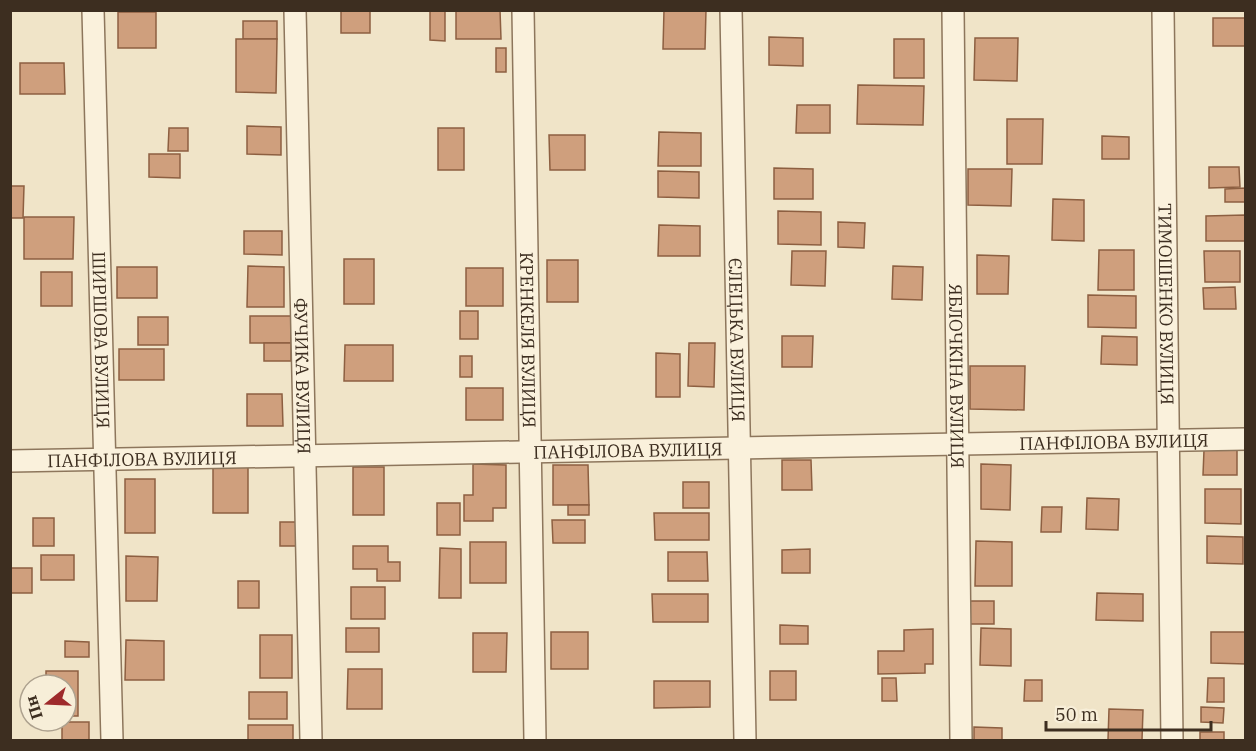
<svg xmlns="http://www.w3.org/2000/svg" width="1256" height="751" font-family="'IBM Plex Serif',serif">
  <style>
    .building { fill: #cf9f7d; stroke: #8d5f41; stroke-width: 1.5 }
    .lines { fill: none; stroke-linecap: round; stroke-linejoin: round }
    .minor-casing { stroke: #8d765c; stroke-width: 24 }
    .minor { stroke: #faf1dc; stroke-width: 21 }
    .labels { text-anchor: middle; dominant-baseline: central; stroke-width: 4.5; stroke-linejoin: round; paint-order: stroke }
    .street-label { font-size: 18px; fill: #3d2e20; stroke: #f7eed8 }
  </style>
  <rect width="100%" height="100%" fill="#f0e4c8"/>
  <g class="building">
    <rect x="341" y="10" width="29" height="23"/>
    <path d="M430,10H445V41L430,40Z"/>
    <path d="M456,10H500L501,39H456Z"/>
    <path d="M664,10H706L705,49H663Z"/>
    <rect x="118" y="12" width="38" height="36"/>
    <rect x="1213" y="18" width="33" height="28"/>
    <rect x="243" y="21" width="34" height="18"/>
    <path d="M769,37L803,38V66L769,65Z"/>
    <path d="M975,38H1018L1017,81L974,80Z"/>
    <path d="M236,39H277L276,93L236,92Z"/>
    <rect x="894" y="39" width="30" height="39"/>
    <rect x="496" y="48" width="10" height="24"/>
    <path d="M20,63H64L65,94H20Z"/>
    <path d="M858,85L924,86L923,125L857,124Z"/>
    <path d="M797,105H830V133H796Z"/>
    <path d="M1007,119H1043L1042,164H1007Z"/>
    <path d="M247,126L281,127V155L247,154Z"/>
    <path d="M169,128H188V151H168Z"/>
    <rect x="438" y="128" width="26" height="42"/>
    <path d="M659,132L701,133V166H658Z"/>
    <path d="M549,135H585V170H550Z"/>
    <path d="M1102,136L1129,137V159H1102Z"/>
    <path d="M149,154H180V178L149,177Z"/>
    <path d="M1209,167H1239L1240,187L1209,188Z"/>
    <path d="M774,168L813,169V199H774Z"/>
    <path d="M968,169H1012L1011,206L968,205Z"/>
    <path d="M658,171L699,172V198L658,197Z"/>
    <path d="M10,186H24L23,218H10Z"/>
    <path d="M1246,188V202H1225V189Z"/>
    <path d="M1053,199L1084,200V241L1052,240Z"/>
    <path d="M778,211L821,212V245L778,244Z"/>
    <path d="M1245,215V241H1206V216Z"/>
    <path d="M24,217H74L73,259H24Z"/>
    <path d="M838,222L865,223L864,248L838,247Z"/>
    <path d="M659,225L700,226V256H658Z"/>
    <path d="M244,231H282V255L244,254Z"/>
    <path d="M1099,250H1134V290H1098Z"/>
    <path d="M792,251H826L825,286L791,285Z"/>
    <path d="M1204,251H1240V282H1205Z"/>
    <path d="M977,255L1009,256L1008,294H977Z"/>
    <rect x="344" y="259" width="30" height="45"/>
    <rect x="547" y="260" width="31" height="42"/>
    <path d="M248,266L284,267V307H247Z"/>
    <path d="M893,266L923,267L922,300L892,299Z"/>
    <rect x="117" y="267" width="40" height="31"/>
    <rect x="466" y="268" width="37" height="38"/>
    <rect x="41" y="272" width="31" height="34"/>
    <path d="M1235,287L1236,309H1204L1203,288Z"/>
    <path d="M1088,295L1136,296V328L1088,327Z"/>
    <rect x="460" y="311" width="18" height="28"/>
    <rect x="250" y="316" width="41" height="27"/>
    <rect x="138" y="317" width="30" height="28"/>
    <path d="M782,336H813L812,367H782Z"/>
    <path d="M1102,336L1137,337V365L1101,364Z"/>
    <rect x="264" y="343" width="27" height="18"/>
    <path d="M689,343H715L714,387L688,386Z"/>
    <path d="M345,345H393V381H344Z"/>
    <rect x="119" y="349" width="45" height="31"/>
    <path d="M656,353L680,354V397H656Z"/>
    <rect x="460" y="356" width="12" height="21"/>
    <path d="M970,366H1025L1024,410L970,409Z"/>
    <rect x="466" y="388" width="37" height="32"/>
    <path d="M247,394H282L283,426H247Z"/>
    <path d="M1204,450H1237V475H1203Z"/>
    <path d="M782,460H811L812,490H782Z"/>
    <path d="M473,464L506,465V508H493V521H464V495H473Z"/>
    <path d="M981,464L1011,465L1010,510L981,509Z"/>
    <path d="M553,465H588L589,505H553Z"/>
    <rect x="213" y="467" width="35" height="46"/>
    <rect x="353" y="467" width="31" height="48"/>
    <rect x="125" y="479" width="30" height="54"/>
    <rect x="683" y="482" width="26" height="26"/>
    <path d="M1205,489H1241V524L1205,523Z"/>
    <path d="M1087,498L1119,499L1118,530L1086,529Z"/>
    <rect x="437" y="503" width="23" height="32"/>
    <rect x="568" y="505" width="21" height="10"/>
    <path d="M1042,507H1062L1061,532H1041Z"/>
    <path d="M654,513H709V540H655Z"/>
    <rect x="33" y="518" width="21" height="28"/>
    <path d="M552,520H585V543H553Z"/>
    <rect x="280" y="522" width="16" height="24"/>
    <path d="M1207,536L1243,537V564L1207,563Z"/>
    <path d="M976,541L1012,542V586H975Z"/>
    <rect x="470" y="542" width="36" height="41"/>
    <path d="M353,546H388V562H400V581H377V569H353Z"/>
    <path d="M440,548L461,549V598H439Z"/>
    <path d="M810,549V573H782V550Z"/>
    <path d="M668,552H707L708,581H668Z"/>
    <rect x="41" y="555" width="33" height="25"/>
    <path d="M126,556L158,557L157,601H126Z"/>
    <rect x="10" y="568" width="22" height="25"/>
    <rect x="238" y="581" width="21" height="27"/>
    <rect x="351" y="587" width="34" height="32"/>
    <path d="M1097,593L1143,594V621L1096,620Z"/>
    <path d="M652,594H708V622H653Z"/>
    <path d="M970,601H994V624H969Z"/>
    <path d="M780,625L808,626V644H780Z"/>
    <rect x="346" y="628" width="33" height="24"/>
    <path d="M981,628L1011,629V666L980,665Z"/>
    <path d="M933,629V664H925V673L878,674V651H904V630Z"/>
    <rect x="551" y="632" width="37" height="37"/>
    <path d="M1211,632H1246V664L1211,663Z"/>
    <path d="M473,633H507L506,672H473Z"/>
    <rect x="260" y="635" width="32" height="43"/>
    <path d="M126,640L164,641V680H125Z"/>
    <path d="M65,641L89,642V657H65Z"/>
    <path d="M348,669H382V709H347Z"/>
    <path d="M46,671H78V716H66V685H46Z"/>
    <rect x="770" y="671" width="26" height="29"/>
    <path d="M882,678H896L897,701H882Z"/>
    <path d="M1208,678H1224V702H1207Z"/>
    <path d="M1025,680H1042V701H1024Z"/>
    <path d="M654,681H710V707L654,708Z"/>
    <rect x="249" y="692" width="38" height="27"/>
    <path d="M1201,707L1224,708L1223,723L1201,722Z"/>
    <path d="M1109,709L1143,710L1142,740H1108Z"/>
    <rect x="62" y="722" width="27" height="18"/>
    <rect x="248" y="725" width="45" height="15"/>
    <path d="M974,727L1002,728V740H974Z"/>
    <rect x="1200" y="732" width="24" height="8"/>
  </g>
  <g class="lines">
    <g class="minor-casing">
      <g id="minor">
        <path id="s1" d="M93,10L112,740"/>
        <path id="s2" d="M295,10L311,740"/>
        <path id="s3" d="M523,10L535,740"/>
        <path id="s4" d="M731,10L745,740"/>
        <path id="s5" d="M953,10L961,740"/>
        <path id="s6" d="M1163,10L1172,740"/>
        <path id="s7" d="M10,461L1246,439"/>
      </g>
    </g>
    <use href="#minor" class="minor"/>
  </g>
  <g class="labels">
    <g class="street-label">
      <text stroke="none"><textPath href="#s6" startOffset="294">ТИМОШЕНКО ВУЛИЦЯ</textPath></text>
      <text stroke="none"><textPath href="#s3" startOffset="330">КРЕНКЕЛЯ ВУЛИЦЯ</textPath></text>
      <text stroke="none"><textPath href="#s1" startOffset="330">ШИРШОВА ВУЛИЦЯ</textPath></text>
      <text stroke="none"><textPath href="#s4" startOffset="330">ЄЛЕЦЬКА ВУЛИЦЯ</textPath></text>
      <text stroke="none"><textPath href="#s2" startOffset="366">ФУЧИКА ВУЛИЦЯ</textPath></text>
      <text stroke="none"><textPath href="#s5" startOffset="366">ЯБЛОЧКІНА ВУЛИЦЯ</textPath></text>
      <text stroke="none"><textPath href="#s7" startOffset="1104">ПАНФІЛОВА ВУЛИЦЯ</textPath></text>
      <text stroke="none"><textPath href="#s7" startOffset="618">ПАНФІЛОВА ВУЛИЦЯ</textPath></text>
      <text stroke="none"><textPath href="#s7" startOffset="132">ПАНФІЛОВА ВУЛИЦЯ</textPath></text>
    </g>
  </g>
  <rect width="1256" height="751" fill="none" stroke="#3d2e20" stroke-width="24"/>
  <g transform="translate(48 703) rotate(252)"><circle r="28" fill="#f7eed8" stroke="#ada18e" stroke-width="1.5"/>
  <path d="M0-4.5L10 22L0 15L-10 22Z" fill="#9e2a2b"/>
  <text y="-9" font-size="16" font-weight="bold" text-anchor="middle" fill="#3d2e20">Пн</text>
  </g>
  <path d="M1046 721v9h165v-9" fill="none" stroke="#3d2e20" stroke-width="3"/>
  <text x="1055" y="721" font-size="18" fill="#3d2e20" stroke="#f7eed8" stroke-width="4.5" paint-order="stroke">50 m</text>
</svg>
